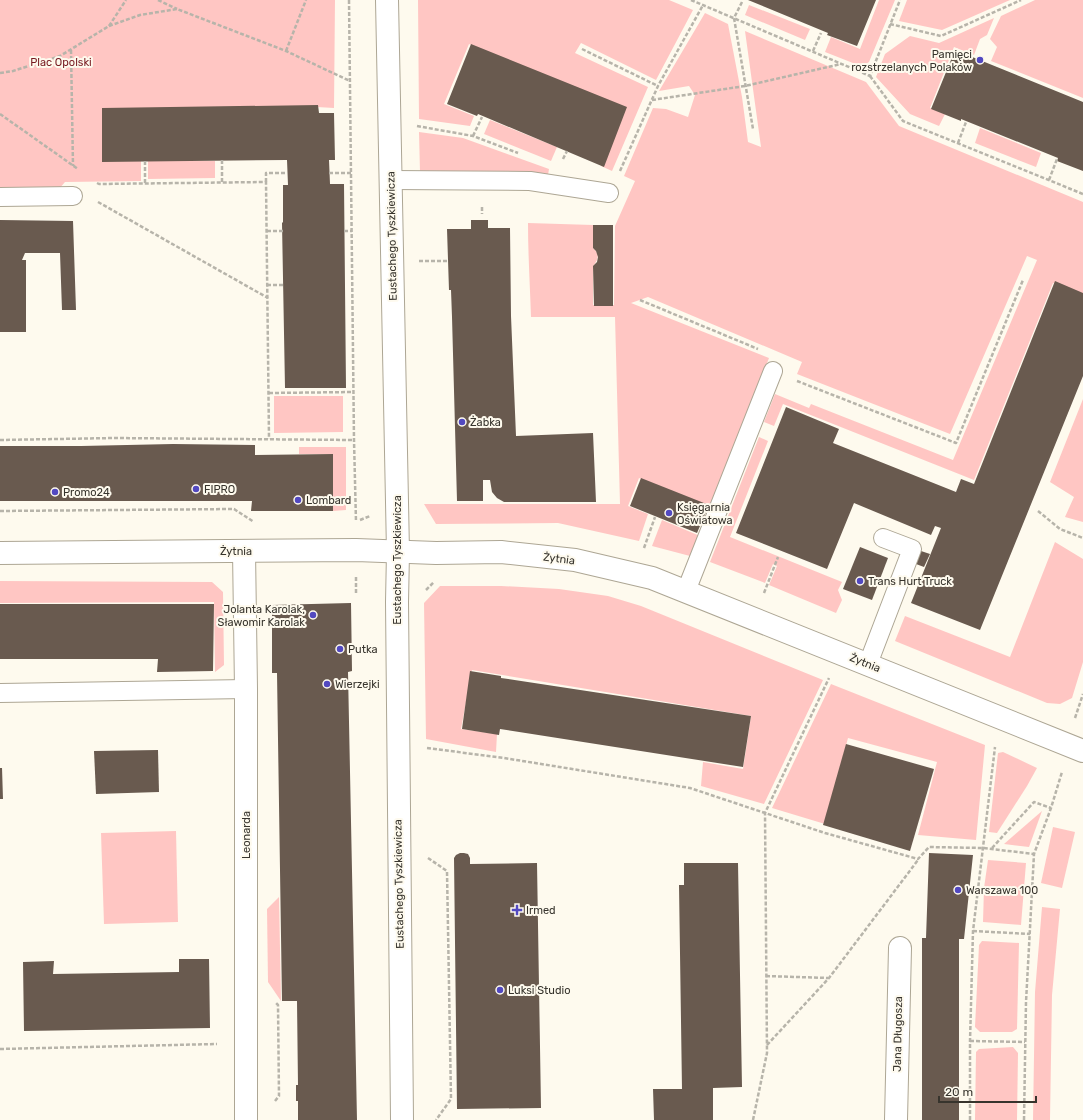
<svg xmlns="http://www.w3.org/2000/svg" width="1083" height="1120" font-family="Rubik,sans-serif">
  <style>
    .green { fill: #ffc6c3 }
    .building { fill: #695a4f }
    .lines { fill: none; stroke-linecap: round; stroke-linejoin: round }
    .lane-casing { stroke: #ada694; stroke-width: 20 }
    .street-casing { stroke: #ada694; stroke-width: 24 }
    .path { stroke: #b7b4aa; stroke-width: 2.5; stroke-dasharray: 4 2; stroke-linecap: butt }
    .lane { stroke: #fff; stroke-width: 18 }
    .street { stroke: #fff; stroke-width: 22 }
    .poi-dot { fill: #5249c0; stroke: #fefaee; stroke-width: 1.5 }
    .labels { text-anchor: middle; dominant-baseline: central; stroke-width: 4; stroke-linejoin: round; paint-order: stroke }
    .poi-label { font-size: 11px; fill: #37342d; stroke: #fefaee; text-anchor: start }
    .park-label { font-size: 11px; fill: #771920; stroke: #fefaee }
    .street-label { font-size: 11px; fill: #37342d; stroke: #fefaee }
  </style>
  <rect width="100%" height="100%" fill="#fefaee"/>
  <g class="green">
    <path d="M0,0H335L334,108L317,107L141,161V181L65,182L59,189H0Z"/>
    <path d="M418,0H669L693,10L656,80L581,43L575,53L648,87L612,171L601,166L624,107L469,44L444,104L474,116L470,126L419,119Z"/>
    <path d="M879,0H895L869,62L864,65H858L825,52L831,37L860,49Z"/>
    <path d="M907,0H1010L942,30L899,21Z"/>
    <path d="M1035,0H1083V98L991,61L997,47L990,39L1001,16Z"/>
    <path d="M749,5L810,29L805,40L745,15Z"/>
    <path d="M705,13L728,24L742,97L748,142L761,147L745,31L866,82L899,126L1083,202V295L1053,283L974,480L783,404L774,426L764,422L775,394L809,408L811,404L953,460L1037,260L1027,256L950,434L797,374L802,362L648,297L631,303L769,358L712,507L639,478L628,506L648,514L639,541L558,523L436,524L424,504H620L615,317H531C530,285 528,254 528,223L593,225V248L596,251L598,255L597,260L593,267V305H614L615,226L635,181L624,176L653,108L666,109L688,117L695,95L689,86L659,91Z"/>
    <path d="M994,18L987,35L980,39L974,55L954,47L930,108L945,114L939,126L910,114L876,77L885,54L910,36L939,43Z"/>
    <path d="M490,120L557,147L551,161L484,134Z"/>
    <path d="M980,128L1041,153L1036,167L975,143Z"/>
    <path d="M419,132L463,138L549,169L548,175L420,172Z"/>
    <path d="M148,161H215V178L148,179Z"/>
    <path d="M274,396H343V432L274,433Z"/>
    <path d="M1083,399V522L1065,517L1074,497L1050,482Z"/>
    <path d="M759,437L768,441L730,537L842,582L838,590L842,600L836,613L769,585L777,566L773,564L765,583L710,562Z"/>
    <path d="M299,447H346V510L333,511V454H299Z"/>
    <path d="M662,520L700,536L690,556L652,546Z"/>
    <path d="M1055,542L1083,559V662L1072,698L1060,704L1047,703L895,641L905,616L1010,657Z"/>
    <path d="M0,581L212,582L223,592L224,665L215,672L214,602L0,603Z"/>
    <path d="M440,586H501L559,589L608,596L641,606L823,680L764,804L701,786L703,762L743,769L751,716L472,670L461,729L497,734L496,752L426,739L424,603Z"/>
    <path d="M831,684L985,745L976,840L918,835L937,762L848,738L825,824L772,808Z"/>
    <path d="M1003,752L1037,768L1027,786L997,833L989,832L998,753Z"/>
    <path d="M1042,811L1029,847L1004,844Z"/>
    <path d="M1053,827L1075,832L1062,888L1041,883Z"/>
    <path d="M176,831L178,922L104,924L101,833Z"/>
    <path d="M988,860L1026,863L1021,925L983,922L984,888Z"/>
    <path d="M279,897L281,1001L268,982L267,909Z"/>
    <path d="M1042,907L1060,909L1052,995L1050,1120H1033L1035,992Z"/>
    <path d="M982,941L1019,943L1017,1029L1012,1032H980L975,1027L979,945Z"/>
    <path d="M1013,1047L1018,1053L1017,1120H975L976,1052L979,1049Z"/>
  </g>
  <g class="building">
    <path d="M748,0H876L857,46L827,35L828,33Z"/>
    <path d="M471,44L627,107L604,167L478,114L477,116L447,104Z"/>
    <path d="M955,50L1083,102V171L1057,161L1058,158L961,119V121L931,109Z"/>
    <path d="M318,105L319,113H334L335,160H329L330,184H344L346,388H285L282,223L283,222V185H288L287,160L102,162V108Z"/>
    <path d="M0,220L73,221L76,310H62L60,253H25L22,260H26V332H0Z"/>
    <path d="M471,220H488V228H510L511,316L516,436L593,433L596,502H504L497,498L492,492L490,480H483V501H457L452,317L451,290H449L447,229H471Z"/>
    <path d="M593,225H613V306H594L593,266L597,262L598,257L596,251L593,248Z"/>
    <path d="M1055,281L1083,293V376L980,630L911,603L941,528L935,526L931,535L854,503L827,569L736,533L786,407L839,429L833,443L956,492L961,479L974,484Z"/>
    <path d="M173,444L255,445V455L333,454V511H251L252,501H0V446H81Z"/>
    <path d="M641,478L709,505L697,533L630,506Z"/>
    <path d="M860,547L888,558L872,600L843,589Z"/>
    <path d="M921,551L930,554L924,567L916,564Z"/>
    <path d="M351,603L352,671L348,672L357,1120H298V1101H296V1085H298L297,1001H282L277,673H272V605Z"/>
    <path d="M0,604H214L213,671L157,672L158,659H0Z"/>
    <path d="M470,671L501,676V678L751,716L743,767L500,729L499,735L462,729Z"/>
    <path d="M846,744L934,769L910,851L823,825Z"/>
    <path d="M158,750L159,792L96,794L94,751Z"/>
    <path d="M0,768H2L3,799H0Z"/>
    <path d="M460,853H464L468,854L470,858V864L537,863L541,1108L457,1109L454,858L456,855Z"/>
    <path d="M929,853L973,855L964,939H959V1120H922V938H926Z"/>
    <path d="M684,863H738L742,1087L713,1088V1120H654L653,1089H682L679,885H684Z"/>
    <path d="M179,959H209L210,1028L24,1031L23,962L54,961L53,974L179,972Z"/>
  </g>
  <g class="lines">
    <g class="lane-casing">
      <g id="lane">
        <path d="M391,180L530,181L609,193"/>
        <path d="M0,197L73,196"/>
        <path d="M686,591L773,371"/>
        <path d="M868,664L912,549L883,538"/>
        <path d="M0,693L246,689"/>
      </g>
    </g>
    <g class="street-casing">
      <g id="street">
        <path d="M387,0L398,552L397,602L402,1120"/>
        <path d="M244,551L246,689V1120"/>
        <path d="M0,553L356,550L436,553L501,552L575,560L652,578L1083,751"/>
        <path d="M896,1120L900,948"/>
      </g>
    </g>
    <g class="path">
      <path d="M158,0L177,9"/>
      <path d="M349,0L354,440L356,522"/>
      <path d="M691,0L870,76L900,0"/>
      <path d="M742,2L734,18L753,129"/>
      <path d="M890,24L941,36L1021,0"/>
      <path d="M109,26L140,15L177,9L286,51L350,81"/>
      <path d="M582,49L658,86"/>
      <path d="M71,50L73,166"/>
      <path d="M286,51L306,0"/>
      <path d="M813,51L821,33"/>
      <path d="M0,73L13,71L60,56L109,26L126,0"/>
      <path d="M870,76L903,121L1083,194"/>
      <path d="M652,100L745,86L841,64"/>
      <path d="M0,114L78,169"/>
      <path d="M417,126L473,136L518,153"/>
      <path d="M473,136L482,117"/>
      <path d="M958,143L966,122"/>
      <path d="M563,159L567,151"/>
      <path d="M145,161V184"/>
      <path d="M620,171L658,86L703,5"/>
      <path d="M329,173H351"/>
      <path d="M1049,180L1057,159"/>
      <path d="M222,182V160"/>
      <path d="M266,182V173H287"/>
      <path d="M97,183L99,184L266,182L269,439"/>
      <path d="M98,202L268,298"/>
      <path d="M482,207V214"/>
      <path d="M267,231H284"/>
      <path d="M344,231H352"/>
      <path d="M419,261H448"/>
      <path d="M267,285H284"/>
      <path d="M640,300L758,349"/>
      <path d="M797,381L956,443L1023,280"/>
      <path d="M269,393L353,392"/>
      <path d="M0,440L115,438L354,440"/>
      <path d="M0,511L234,509L254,522"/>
      <path d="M1038,511L1060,529L1083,538"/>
      <path d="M360,520L370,516"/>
      <path d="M644,548L655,517"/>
      <path d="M356,577V595"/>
      <path d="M426,590L434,582"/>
      <path d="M764,593L778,557"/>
      <path d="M1075,718L1083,694"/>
      <path d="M427,748L504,758L690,788L825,833L918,859L929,847L983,848L1034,854"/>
      <path d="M992,848L1034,802L1051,808"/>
      <path d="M428,858L447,871L451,1099L436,1120"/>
      <path d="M973,931L1030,934"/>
      <path d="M766,976L828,978"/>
      <path d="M970,1041L1025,1042"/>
      <path d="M767,1045L829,978L918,860"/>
      <path d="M0,1049L217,1044"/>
      <path d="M275,1101L279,1096L278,1005L275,1002"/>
      <path d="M753,1120L767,1053L765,813L829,678"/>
      <path d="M970,1120V1041L973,931L995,747"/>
      <path d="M1024,1120L1026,1002L1034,854L1051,808L1062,772"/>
    </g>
    <use href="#lane" class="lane"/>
    <use href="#street" class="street"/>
  </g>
  <g class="poi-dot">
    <circle cx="980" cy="60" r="4"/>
    <circle cx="462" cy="422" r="4"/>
    <circle cx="196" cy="489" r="4"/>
    <circle cx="55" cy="492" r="4"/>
    <circle cx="298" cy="500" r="4"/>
    <circle cx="669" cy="513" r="4"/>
    <circle cx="860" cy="581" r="4"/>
    <circle cx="313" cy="615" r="4"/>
    <circle cx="340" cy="649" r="4"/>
    <circle cx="327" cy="684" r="4"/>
    <circle cx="958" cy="890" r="4"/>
    <path d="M515 904h4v4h4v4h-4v4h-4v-4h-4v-4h4z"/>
    <circle cx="500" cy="990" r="4"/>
  </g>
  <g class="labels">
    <g class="poi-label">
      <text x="972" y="54" text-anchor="end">Pamięci<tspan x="972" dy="13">rozstrzelanych Polaków</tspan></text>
      <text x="470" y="422">Żabka</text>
      <text x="204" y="489">FIPRO</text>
      <text x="63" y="492">Promo24</text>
      <text x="306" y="500">Lombard</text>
      <text x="677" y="507">Księgarnia<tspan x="677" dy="13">Oświatowa</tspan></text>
      <text x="868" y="581">Trans Hurt Truck</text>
      <text x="305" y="609" text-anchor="end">Jolanta Karolak,<tspan x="305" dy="13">Sławomir Karolak</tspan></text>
      <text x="348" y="649">Putka</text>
      <text x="335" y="684">Wierzejki</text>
      <text x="966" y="890">Warszawa 100</text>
      <text x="526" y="910">Irmed</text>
      <text x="508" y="990">Luksi Studio</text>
    </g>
    <g class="park-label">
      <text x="61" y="62">Plac Opolski</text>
    </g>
    <g class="street-label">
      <text transform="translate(392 236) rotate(-91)">Eustachego Tyszkiewicza</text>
      <text x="236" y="551">Żytnia</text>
      <text transform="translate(559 559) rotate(7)">Żytnia</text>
      <text transform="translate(397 560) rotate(-90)">Eustachego Tyszkiewicza</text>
      <text transform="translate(865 663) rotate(22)">Żytnia</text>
      <text transform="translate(246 835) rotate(-90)">Leonarda</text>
      <text transform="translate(399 884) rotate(-91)">Eustachego Tyszkiewicza</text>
      <text transform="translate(898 1034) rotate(-89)">Jana Długosza</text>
    </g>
  </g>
  <path d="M939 1096v6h97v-6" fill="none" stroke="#37342d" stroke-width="2"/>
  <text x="945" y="1096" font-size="12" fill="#37342d" stroke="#fefaee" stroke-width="3" paint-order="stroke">20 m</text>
</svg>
